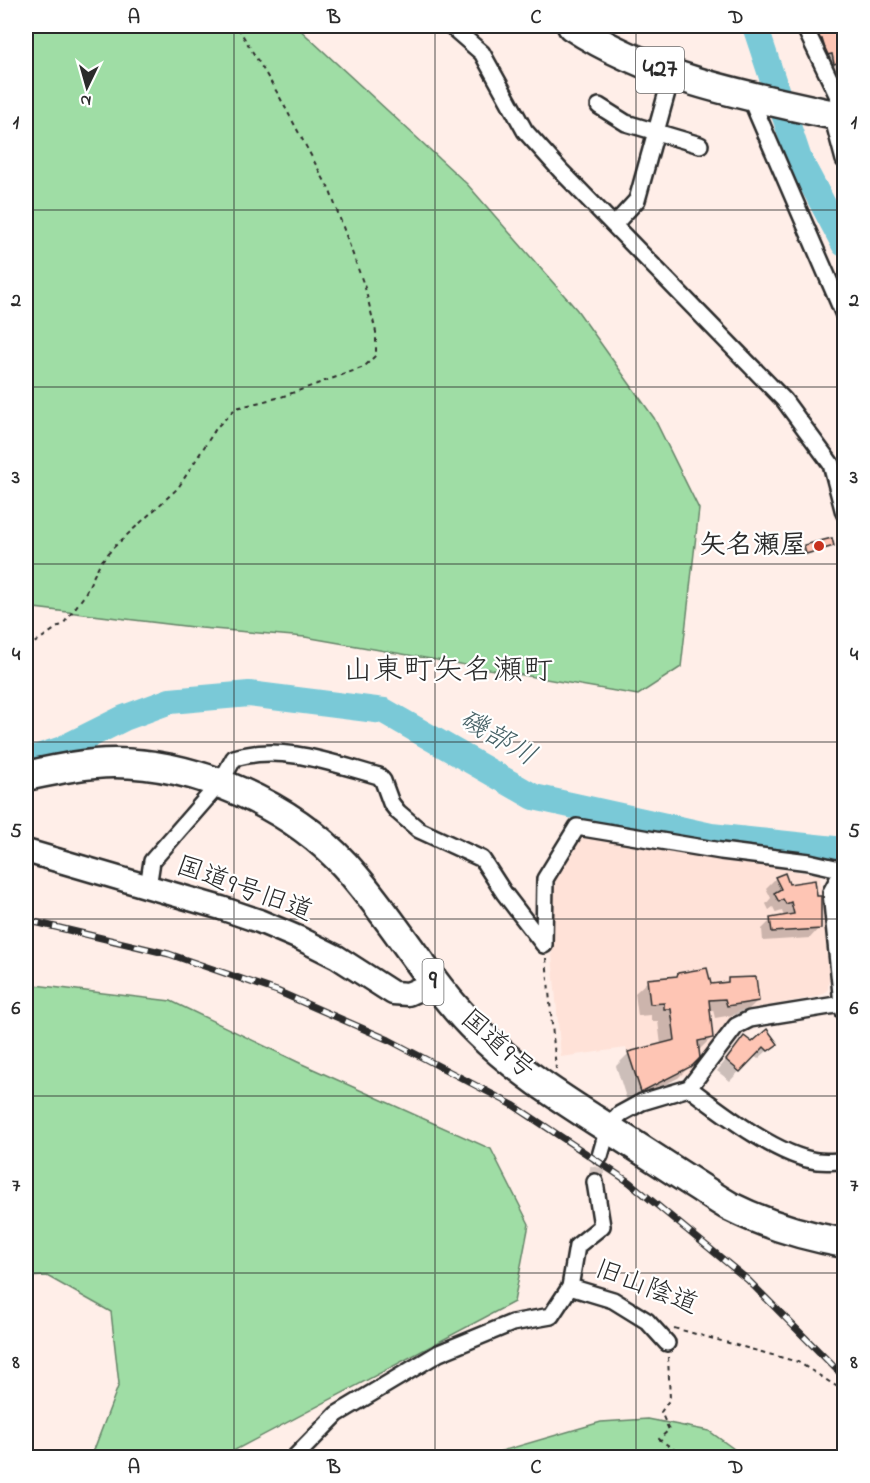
<svg xmlns="http://www.w3.org/2000/svg" width="870" height="1483" font-family="'Indie Flower','Klee One',sans-serif">
  <style>
    .built { fill: #ffe2d8 }
    .green { fill: #9fdda5; stroke: #658468; stroke-width: 1.5 }
    .shadow { fill: #0003 }
    .lines { fill: none; stroke-linecap: round; stroke-linejoin: round }
    .river { stroke: #7ac9d7; stroke-width: 26 }
    .building { fill: #fec5b4; stroke: #2b2b2b; stroke-width: 1.5 }
    .street-tunnel { stroke: #d5c7c2; stroke-width: 15; stroke-dasharray: 15 8; stroke-linecap: butt }
    .street-casing { stroke: #2b2b2b; stroke-width: 20 }
    .secondary-casing { stroke: #2b2b2b; stroke-width: 27 }
    .highway-casing { stroke: #2b2b2b; stroke-width: 33 }
    .path { stroke: #2b2b2b; stroke-width: 2; stroke-dasharray: 4.5 4.5; stroke-linecap: butt }
    .street { stroke: #fff; stroke-width: 15 }
    .secondary { stroke: #fff; stroke-width: 22 }
    .highway { stroke: #fff; stroke-width: 28 }
    .rail-casing { stroke: #2b2b2b; stroke-width: 7 }
    .rail { stroke: #fff; stroke-width: 4.5; stroke-dasharray: 14; stroke-linecap: butt }
    .grid { fill: none; stroke: #2b2b2b; stroke-width: 1.5; stroke-opacity: 0.55 }
    .poi-dot { fill: #c8321e; stroke: #fff; stroke-width: 2 }
    .labels { text-anchor: middle; dominant-baseline: central; stroke-width: 4.5; stroke-linejoin: round; paint-order: stroke }
    .shield { fill: #fff; stroke: #6b6b6b; stroke-width: 1.5 }
    .shield-label { font-size: 26px; font-weight: bold; fill: #2b2b2b }
    .poi-label { font-size: 27px; font-weight: bold; fill: #2b2b2b; stroke: #fff; text-anchor: end }
    .street-label { font-size: 27px; fill: #2b2b2b; stroke: #fff }
    .water-label { font-size: 28px; font-style: italic; fill: #476267; stroke: #fff }
    .quarter-label { font-size: 30px; fill: #2b2b2b; stroke: #fff }
    .neatline { fill: none; stroke: #2b2b2b; stroke-width: 2 }
    .grid-label { font-size: 20px; text-anchor: middle; font-weight: bold; fill: #2b2b2b }
  </style>
  <rect width="100%" height="100%" fill="#ffeee8"/>
  <filter id="ink" filterUnits="userSpaceOnUse"><feTurbulence type="fractalNoise" baseFrequency=".0167" numOctaves="2"/><feDisplacementMap in="SourceGraphic" scale="12" xChannelSelector="R" yChannelSelector="G"/><feConvolveMatrix kernelMatrix="1 2 1 2 8 2 1 2 1" color-interpolation-filters="sRGB"/></filter>
  <g filter="url(#ink)">
    <path class="built" d="M582,836L820,875L829,977L828,989L823,994L815,997L738,1011L733,1015L694,1071L640,1095L626,1048L561,1057L552,955L554,879L578,840Z"/>
    <g class="green">
      <path d="M26,26H296L467,184L577,310L654,418L699,509L681,667L638,695L305,637L201,628L26,607Z"/>
      <path d="M26,984L171,1001L302,1064L491,1149L529,1224L514,1302L222,1457H93L92,1455L119,1384L111,1312L47,1276L26,1277Z"/>
      <path d="M648,1419L709,1431L745,1457H481L601,1422Z"/>
    </g>
    <g class="shadow">
      <path d="M804,26H844V75L836,78L834,70L825,72Z"/>
      <path d="M831,540L832,545L830,548L803,555L802,549L804,547Z"/>
      <path d="M785,875L788,885L819,928L810,938L763,941L762,929L771,920L784,917L782,911L776,913L773,907L769,910L766,904L771,898L766,888L775,879Z"/>
      <path d="M678,974L709,986L724,984L729,979L758,1000L745,1013L715,1018L713,1010L708,1011L712,1037L699,1050V1057L678,1078L628,1104L616,1066L629,1053L661,1045L658,1021H651V1015L638,1016L635,993L648,981L675,978Z"/>
      <path d="M744,1038L752,1044L776,1043L758,1059L754,1056L730,1081L717,1071Z"/>
    </g>
    <g class="lines">
      <g class="river">
        <path d="M755,26L799,159L844,244"/>
        <path d="M26,759L35,758L62,749L124,718L170,701L249,694L384,711L534,797L711,836L844,850"/>
      </g>
    </g>
    <g class="building">
      <path d="M826,26H841L844,38V68L843,61L834,64L832,54L827,55L822,39L818,40L815,28Z"/>
      <path d="M832,538L834,546L806,554L804,545Z"/>
      <path d="M785,873L789,884L815,880L817,896H821V929L772,932L770,918L794,914L791,902L786,904L783,899L779,902L774,893L781,889L775,877Z"/>
      <path d="M707,968L711,984L728,982V978L756,977L759,1001L727,1006L725,999L709,1000L713,1038L698,1041L700,1058L692,1066L641,1092L628,1052L675,1040L671,1009H664V1003L650,1004L647,979L677,976L678,973Z"/>
      <path d="M767,1029L778,1044L768,1051L764,1047L740,1072L726,1060L744,1036L752,1042Z"/>
    </g>
    <g class="lines">
      <path class="street-tunnel" d="M595,1182L600,1156"/>
      <g class="street-casing">
        <g id="street">
          <path d="M451,26L482,53L525,131L561,171L784,400L831,464L844,513"/>
          <path d="M804,26L844,109"/>
          <path d="M749,95L844,315"/>
          <path d="M599,106L626,123L700,145"/>
          <path d="M832,115L844,160"/>
          <path d="M614,225L637,200L672,74"/>
          <path d="M844,868L831,892L842,1004L844,1012"/>
          <path d="M148,887L152,861L220,783L234,758C283,744 331,763 379,776L383,781L391,803L398,812L419,830L482,859L504,893L544,945L545,879L577,827L721,851L809,862L844,870"/>
          <path d="M689,1088C721,1112 777,1156 817,1161C826,1162 836,1161 844,1161"/>
          <path d="M600,1156L608,1128L620,1114L642,1102L689,1088L736,1026L750,1019L842,1004"/>
          <path d="M570,1287L613,1300L647,1321L667,1343"/>
          <path d="M294,1458L337,1414L439,1353L512,1323L551,1316L570,1287L577,1246L602,1226L595,1182"/>
        </g>
      </g>
      <g class="secondary-casing">
        <path id="secondary" d="M26,851L221,908L259,921L299,938L337,957L393,993L408,994L433,983"/>
      </g>
      <g class="highway-casing">
        <g id="highway">
          <path d="M572,26C653,79 751,97 844,117"/>
          <path d="M26,776C54,770 85,763 114,763C196,763 290,805 345,865C393,918 427,982 478,1032C518,1072 567,1102 614,1132C640,1149 667,1166 693,1183C706,1191 718,1200 731,1207C767,1225 805,1236 844,1243"/>
        </g>
      </g>
      <g class="path">
        <path d="M26,645L34,643L64,623L84,596L100,563L114,547L178,488L217,427L236,408L281,397L364,367L376,355V332L365,288L330,191L278,94L237,26"/>
        <path d="M546,958L556,1069"/>
        <path d="M674,1328L798,1362L844,1391"/>
        <path d="M668,1357L670,1399L661,1412L669,1430L659,1439L682,1455L680,1458"/>
      </g>
      <use href="#street" class="street"/>
      <use href="#secondary" class="secondary"/>
      <use href="#highway" class="highway"/>
      <g class="rail-casing">
        <path id="rail" d="M26,920L169,954L277,991L389,1040L513,1105L629,1182L748,1280L844,1377"/>
      </g>
      <use href="#rail" class="rail"/>
    </g>
  </g>
  <path class="grid" d="M234,26V1458M435,26V1458M636,26V1458M26,210H844M26,387H844M26,564H844M26,742H844M26,919H844M26,1096H844M26,1273H844"/>
  <circle class="poi-dot" cx="819" cy="546" r="6"/>
  <g class="labels">
    <g class="shield">
      <rect x="636" y="47" width="48" height="46" rx="4.5"/>
      <rect x="422.5" y="959" width="21" height="46" rx="4.5"/>
    </g>
    <g class="shield-label">
      <text x="660" y="70">427</text>
      <text x="433" y="982">9</text>
    </g>
    <g class="poi-label">
      <text x="807" y="546">矢名瀬屋</text>
    </g>
    <g class="street-label">
      <text transform="translate(244 890) rotate(20)">国道9号旧道</text>
      <text transform="translate(497 1045) rotate(42)">国道9号</text>
      <text transform="translate(646 1288) rotate(21)">旧山陰道</text>
    </g>
    <g class="water-label">
      <text transform="translate(497 739) rotate(30)">磯部川</text>
    </g>
    <g class="quarter-label">
      <text x="448" y="672">山東町矢名瀬町</text>
    </g>
  </g>
  <rect width="870" height="1483" fill="none" stroke="#fff" stroke-width="66"/>
  <g transform="translate(87 87) rotate(185)" stroke="#ffffff" stroke-width="4.5" paint-order="stroke">
  <path d="M0-4.5L10 22L0 15L-10 22Z" fill="#2b2b2b"/>
  <text y="-9" font-size="16" font-weight="bold" text-anchor="middle" fill="#2b2b2b">N</text>
  </g>
  <rect x="33" y="33" width="804" height="1417" class="neatline"/>
  <g class="grid-label">
    <text x="134" y="23">A</text>
    <text x="334" y="23">B</text>
    <text x="536" y="23">C</text>
    <text x="736" y="23">D</text>
    <text x="16" y="128">1</text>
    <text x="854" y="128">1</text>
    <text x="16" y="306">2</text>
    <text x="854" y="306">2</text>
    <text x="16" y="483">3</text>
    <text x="854" y="483">3</text>
    <text x="16" y="660">4</text>
    <text x="854" y="660">4</text>
    <text x="16" y="837">5</text>
    <text x="854" y="837">5</text>
    <text x="16" y="1014">6</text>
    <text x="854" y="1014">6</text>
    <text x="16" y="1191">7</text>
    <text x="854" y="1191">7</text>
    <text x="16" y="1368">8</text>
    <text x="854" y="1368">8</text>
    <text x="134" y="1473">A</text>
    <text x="334" y="1473">B</text>
    <text x="536" y="1473">C</text>
    <text x="736" y="1473">D</text>
  </g>
</svg>
